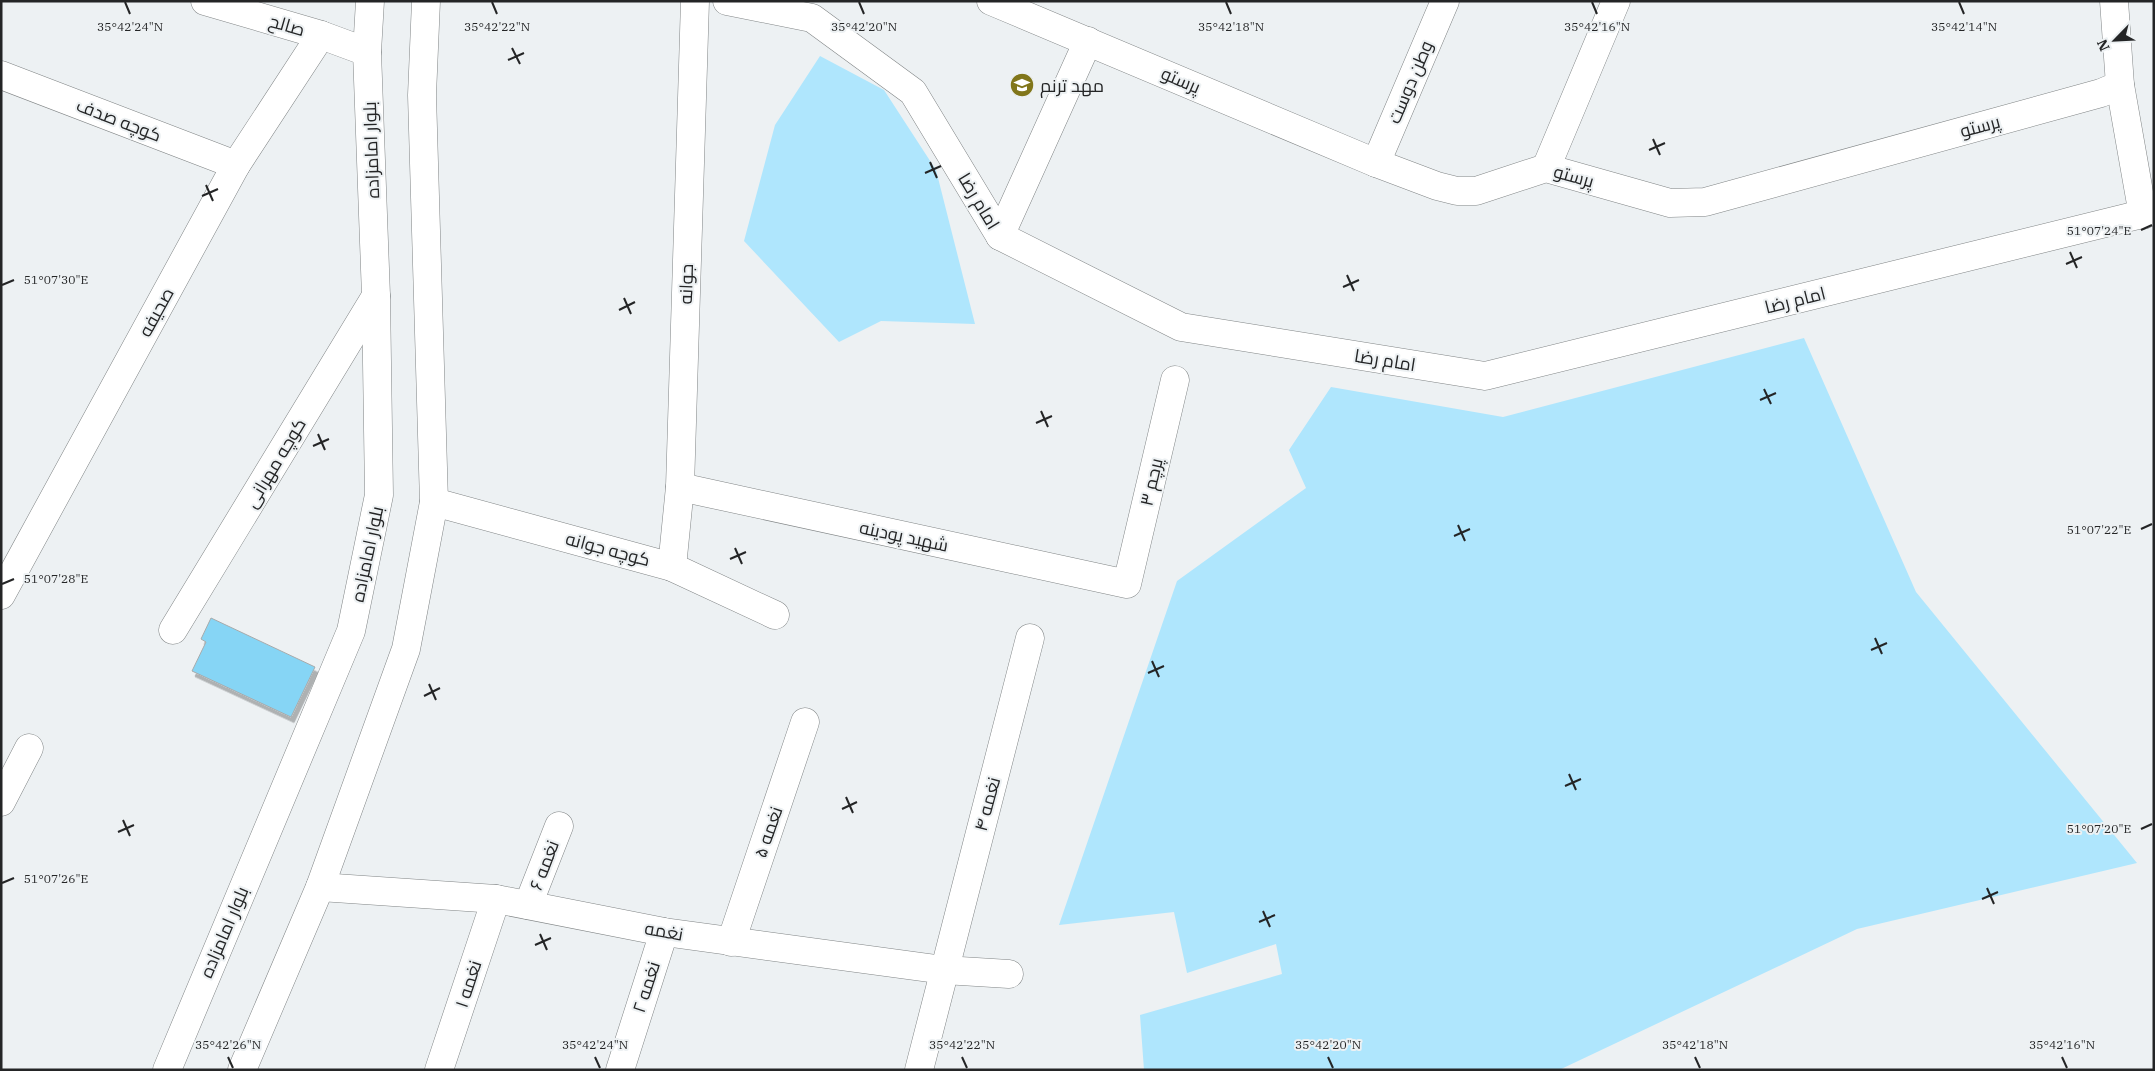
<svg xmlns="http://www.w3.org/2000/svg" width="2155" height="1071" font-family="'IBM Plex Serif',Cairo,serif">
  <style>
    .green { fill: #afe6fd }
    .building { fill: #86d5f5; stroke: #a7abac; filter: url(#shadow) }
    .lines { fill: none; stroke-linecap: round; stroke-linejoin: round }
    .minor-casing { stroke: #818586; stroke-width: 29 }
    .secondary-casing { stroke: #818586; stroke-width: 29 }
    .minor { stroke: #fff; stroke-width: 28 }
    .secondary { stroke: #fff; stroke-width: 28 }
    .ticks { fill: none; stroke: #242526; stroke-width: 2 }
    .labels { text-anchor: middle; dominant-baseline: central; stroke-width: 4; stroke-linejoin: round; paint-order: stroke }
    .street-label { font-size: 18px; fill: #242526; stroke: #edf1f3 }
    .poi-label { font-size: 18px; fill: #242526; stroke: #edf1f3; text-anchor: start }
    .ticks-label { font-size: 12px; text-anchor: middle; fill: #242526; stroke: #edf1f3; stroke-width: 4; stroke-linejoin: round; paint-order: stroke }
  </style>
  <defs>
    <filter id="shadow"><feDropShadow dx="3" dy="5.5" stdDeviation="0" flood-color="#0004"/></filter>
  </defs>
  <rect width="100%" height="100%" fill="#edf1f3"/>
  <g class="green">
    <path d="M820,56L884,90L936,170L975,324L881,321L839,342L744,241L775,125Z"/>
    <path d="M1804,338L1916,592L2137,863L1857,929L1559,1070H1144L1140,1015L1282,974L1276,944L1187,973L1174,912L1059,925L1177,581L1306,488L1289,450L1331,387L1503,417Z"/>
  </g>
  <path class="building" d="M211,618L315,667L291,717L192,671L206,642L201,639Z"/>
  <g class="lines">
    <g class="minor-casing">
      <g id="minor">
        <path d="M205,1L321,35L367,52"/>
        <path d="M727,1L812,18L913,92L1000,236L1181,327L1485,376L2154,211"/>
        <path d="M991,1L1376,163L1437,186L1457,191H1476L1546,168L1670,203L1705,202L2101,93L2120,85"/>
        <path d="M2114,1L2120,85L2143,215"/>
        <path d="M1,75L236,165"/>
        <path d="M1376,163L1445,1"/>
        <path d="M1546,168L1616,1"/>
        <path d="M1000,236L1088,41"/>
        <path d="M680,487L1127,584L1175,380"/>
        <path d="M434,502L672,567L775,615"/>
        <path d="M672,567L680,487L695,1"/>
        <path d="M1,595L236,165L321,35"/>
        <path d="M173,630L376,296"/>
        <path d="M1,802L29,748"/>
        <path d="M320,887L496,899L664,932L944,970L1009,974"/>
        <path d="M528,905L559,826"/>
        <path d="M731,942L805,722"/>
        <path d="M439,1070L496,899"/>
        <path d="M620,1070L664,932"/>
        <path d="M919,1070L1030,638"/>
      </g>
    </g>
    <g class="secondary-casing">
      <g id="secondary">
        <path d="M167,1070L351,631L379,495L376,296L367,52L370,1"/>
        <path d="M242,1070L320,887L406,649L434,502L422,95L426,1"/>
      </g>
    </g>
    <use href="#minor" class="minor"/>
    <use href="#secondary" class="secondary"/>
  </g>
  <path class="ticks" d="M125,2L130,14M492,2L497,14M859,2L864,14M1226,2L1231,14M1592,2L1597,14M1959,2L1964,14M512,48L520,64M508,60L524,53M1653,139L1660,155M1649,150L1665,143M930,162L937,178M925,173L941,166M206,185L213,201M202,196L218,189M2141,230L2152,225M2070,252L2077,268M2066,264L2082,257M1347,275L1354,291M2,285L14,280M1343,287L1359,280M624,298L631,314M619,310L635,302M1764,389L1771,404M1760,400L1776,393M1041,411L1048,427M1036,423L1052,416M318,434L325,450M313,446L329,439M1458,525L1465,541M2141,529L2152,524M1454,536L1470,529M735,548L742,564M730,559L746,552M2,584L14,579M1875,638L1882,654M1871,650L1887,643M1152,661L1159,677M1148,673L1164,666M429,684L436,700M424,696L440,688M1569,774L1576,790M1565,786L1581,779M846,797L853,813M842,809L857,802M123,820L130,836M2141,829L2152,824M118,832L134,825M2,883L14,878M1987,888L1994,904M1982,899L1998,892M1263,911L1270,927M1259,922L1275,915M540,934L547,950M535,945L551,938M228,1057L233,1068M595,1057L600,1068M962,1057L967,1068M1328,1057L1333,1068M1695,1057L1700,1068M2062,1057L2067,1068"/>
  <defs>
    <g id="school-disc" transform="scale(1.25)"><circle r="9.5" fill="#81761a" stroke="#edf1f3"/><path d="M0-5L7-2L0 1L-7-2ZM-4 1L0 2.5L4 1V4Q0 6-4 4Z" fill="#fff"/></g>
  </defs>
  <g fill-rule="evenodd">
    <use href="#school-disc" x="1022" y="85"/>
  </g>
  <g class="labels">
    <g class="street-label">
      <text transform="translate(287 25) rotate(16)">صالح</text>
      <text transform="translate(1181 80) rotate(23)">پرستو</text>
      <text transform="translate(1410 82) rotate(-67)">وطن دوست</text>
      <text transform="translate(119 120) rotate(21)">کوچه صدف</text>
      <text transform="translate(1980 126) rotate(-15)">پرستو</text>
      <text transform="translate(371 150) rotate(-92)">بلوار امامزاده</text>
      <text transform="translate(1574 176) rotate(16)">پرستو</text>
      <text transform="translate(979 201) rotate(59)">امام رضا</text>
      <text transform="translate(686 284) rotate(-88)">جوانه</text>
      <text transform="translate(1795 300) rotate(-14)">امام رضا</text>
      <text transform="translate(156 312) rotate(-61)">صحیفه</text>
      <text transform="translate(1385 360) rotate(9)">امام رضا</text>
      <text transform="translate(275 463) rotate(-59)">کوچه مهرانی</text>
      <text transform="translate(1151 482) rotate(-77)">پرچم ۳</text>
      <text transform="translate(904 536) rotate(12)">شهید پودینه</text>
      <text transform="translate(608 549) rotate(15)">کوچه جوانه</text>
      <text transform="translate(367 554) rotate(-78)">بلوار امامزاده</text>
      <text transform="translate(987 804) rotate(-75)">نغمه ۴</text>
      <text transform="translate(768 832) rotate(-71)">نغمه ۵</text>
      <text transform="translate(544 865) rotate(-69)">نغمه ۶</text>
      <text transform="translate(664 931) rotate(10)">نغمه</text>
      <text transform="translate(224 932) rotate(-67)">بلوار امامزاده</text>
      <text transform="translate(468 984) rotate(-72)">نغمه ۱</text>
      <text transform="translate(646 987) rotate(-72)">نغمه ۲</text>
    </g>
    <g class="poi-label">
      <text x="1040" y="85">مهد ترنم</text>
    </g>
  </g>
  <g class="ticks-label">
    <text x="130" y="31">35°42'24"N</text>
    <text x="497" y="31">35°42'22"N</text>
    <text x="864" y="31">35°42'20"N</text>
    <text x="1231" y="31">35°42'18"N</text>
    <text x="1597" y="31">35°42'16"N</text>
    <text x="1964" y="31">35°42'14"N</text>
    <text x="2099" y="235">51°07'24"E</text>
    <text x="56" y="284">51°07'30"E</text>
    <text x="2099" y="534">51°07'22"E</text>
    <text x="56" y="583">51°07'28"E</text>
    <text x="2099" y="833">51°07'20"E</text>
    <text x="56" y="883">51°07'26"E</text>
    <text x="228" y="1049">35°42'26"N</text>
    <text x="595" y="1049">35°42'24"N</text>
    <text x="962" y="1049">35°42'22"N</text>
    <text x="1328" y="1049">35°42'20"N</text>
    <text x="1695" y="1049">35°42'18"N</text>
    <text x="2062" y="1049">35°42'16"N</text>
  </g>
  <rect width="2155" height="1071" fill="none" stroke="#242526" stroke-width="5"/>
  <g transform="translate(2115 40) rotate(246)" stroke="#edf1f3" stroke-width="4" paint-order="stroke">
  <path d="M0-4L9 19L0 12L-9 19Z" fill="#242526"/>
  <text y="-8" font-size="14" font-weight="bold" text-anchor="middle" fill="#242526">N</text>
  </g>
</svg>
